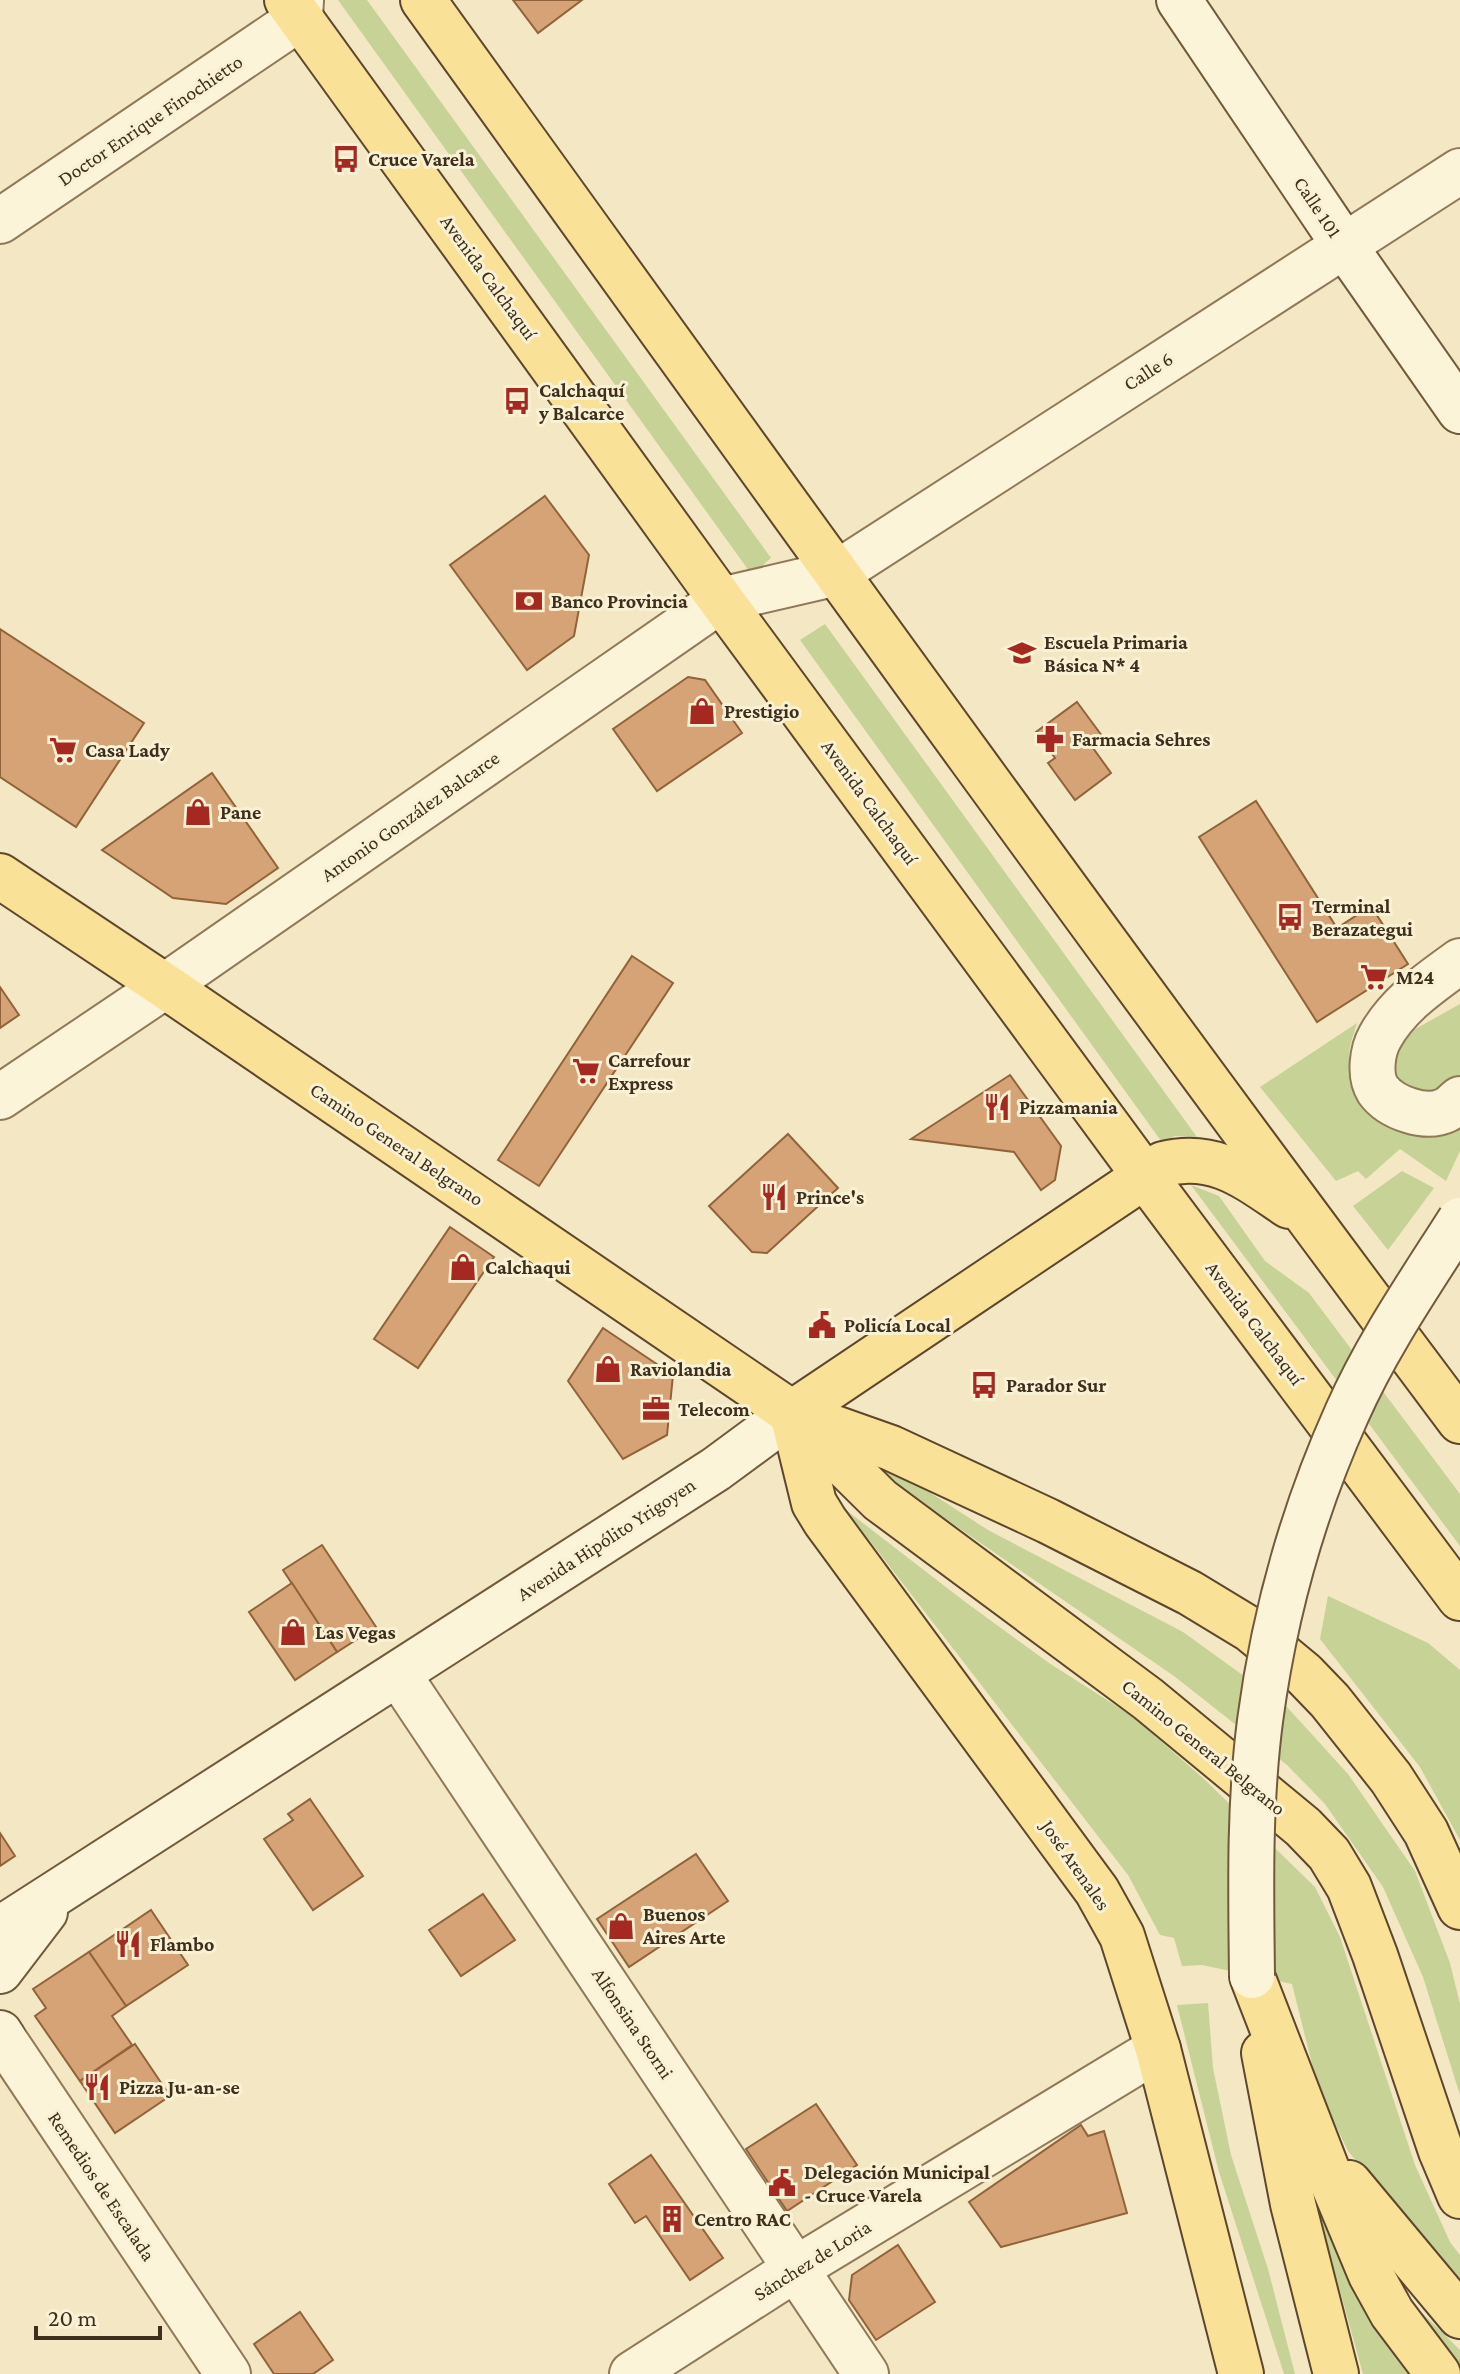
<svg xmlns="http://www.w3.org/2000/svg" width="1460" height="2374" font-family="'Crimson Pro',serif">
  <style>
    .green { fill: #c7d296 }
    .building { fill: #d5a375; stroke: #91633b; stroke-width: 2 }
    .lines { fill: none; stroke-linecap: round; stroke-linejoin: round }
    .street-casing { stroke: #8f7958; stroke-width: 48 }
    .secondary-casing { stroke: #715a3b; stroke-width: 48 }
    .primary-casing { stroke: #5d462c; stroke-width: 48 }
    .street { stroke: #fcf4d8; stroke-width: 44 }
    .secondary { stroke: #fcf4d8; stroke-width: 44 }
    .primary { stroke: #f9e198; stroke-width: 44 }
    .secondary-bridge-casing { stroke: #715a3b; stroke-width: 48; stroke-linecap: butt }
    .secondary-bridge { stroke: #fcf4d8; stroke-width: 44 }
    .labels { text-anchor: middle; dominant-baseline: central; stroke-width: 6; stroke-linejoin: round; paint-order: stroke }
    .street-label { font-size: 20px; fill: #3e2f1d; stroke: #f9f1d4 }
    .poi-label { font-size: 20px; font-weight: bold; fill: #3e2f1d; stroke: #f9f1d4; text-anchor: start }
  </style>
  <rect width="100%" height="100%" fill="#f3e8c3"/>
  <g class="green">
    <path d="M338,0H367L771,558L752,575Z"/>
    <path d="M825,624L1197,1137L1174,1136L1164,1145L800,640Z"/>
    <path d="M1460,1004V1080L1421,1101C1394,1082 1393,1074 1392,1042Z"/>
    <path d="M1357,1023C1354,1034 1348,1048 1349,1059C1354,1112 1408,1155 1460,1127V1151L1446,1181L1400,1149L1366,1179L1358,1171L1336,1181L1260,1087Z"/>
    <path d="M1402,1171L1434,1188L1388,1250L1353,1206Z"/>
    <path d="M1191,1185L1219,1196L1265,1261L1309,1293L1460,1494V1546Z"/>
    <path d="M878,1459L988,1530L1183,1632L1287,1707L1348,1774L1415,1871L1450,1963L1460,2004V2095L1423,1977L1383,1887L1325,1804L1287,1765L1174,1676L883,1476Z"/>
    <path d="M846,1510L964,1601L1049,1663L1132,1716L1203,1778L1315,1887L1340,1937L1415,2165L1450,2242L1460,2255V2285L1348,2151L1318,2088L1292,1984L1202,1965L1182,1966L1174,1938L1160,1935L1128,1875Z"/>
    <path d="M1328,1596L1428,1643L1460,1670V1840L1420,1767L1320,1639Z"/>
    <path d="M1208,2003L1213,2068L1231,2155L1268,2269L1295,2374H1284L1219,2172L1177,2005Z"/>
    <path d="M1304,2160L1340,2251L1374,2327L1409,2374H1363Z"/>
    <path d="M1400,2291L1460,2350V2373L1440,2349Z"/>
  </g>
  <g class="building">
    <path d="M513,0H582L538,33Z"/>
    <path d="M545,496L589,555L574,636L527,670L450,565Z"/>
    <path d="M0,629L144,723L76,827L0,777Z"/>
    <path d="M688,677L705,680L742,733L657,791L613,729Z"/>
    <path d="M1077,702L1105,740L1093,748L1111,773L1075,800L1048,763L1055,758L1036,732Z"/>
    <path d="M212,773L278,868L226,904L173,898L102,850Z"/>
    <path d="M1256,801L1337,928L1371,906L1408,964L1317,1022L1199,837Z"/>
    <path d="M632,956L673,983L539,1186L498,1160Z"/>
    <path d="M0,987L19,1015L0,1028Z"/>
    <path d="M1010,1075L1061,1146L1055,1180L1041,1190L1014,1152L911,1139Z"/>
    <path d="M788,1134L838,1188L767,1253L752,1252L709,1206Z"/>
    <path d="M450,1227L494,1257L418,1368L374,1339Z"/>
    <path d="M603,1328L673,1375L667,1435L623,1459L568,1381Z"/>
    <path d="M322,1545L376,1627L337,1652L283,1570Z"/>
    <path d="M292,1583L337,1652L295,1680L249,1612Z"/>
    <path d="M310,1799L363,1876L313,1910L264,1839L293,1820L288,1814Z"/>
    <path d="M0,1833L15,1856L0,1866Z"/>
    <path d="M696,1854L728,1901L629,1967L597,1919Z"/>
    <path d="M483,1894L515,1940L461,1976L429,1930Z"/>
    <path d="M151,1910L188,1965L126,2006L89,1952Z"/>
    <path d="M89,1952L126,2006L112,2016L132,2045L80,2081L35,2016L46,2008L33,1989Z"/>
    <path d="M135,2044L170,2096L115,2133L80,2081Z"/>
    <path d="M816,2104L857,2165L787,2211L746,2149Z"/>
    <path d="M1081,2125L1088,2136L1104,2131L1127,2213L1001,2247L969,2202Z"/>
    <path d="M651,2155L723,2258L690,2280L646,2216L635,2223L609,2184Z"/>
    <path d="M898,2245L935,2302L876,2340L849,2300L852,2275Z"/>
    <path d="M300,2312L333,2360L313,2374H274L254,2344Z"/>
  </g>
  <g class="lines">
    <g class="street-casing">
      <g id="street">
        <path d="M0,221L300,18L301,0"/>
        <path d="M1460,961C1430,983 1398,1004 1380,1037C1372,1051 1369,1076 1378,1090C1391,1108 1426,1120 1446,1110C1451,1108 1456,1102 1460,1099"/>
        <path d="M0,1097L165,986L721,600L837,573L1460,171"/>
        <path d="M398,1674L866,2374"/>
        <path d="M3,2038L228,2374"/>
        <path d="M632,2374L797,2268L1158,2049"/>
      </g>
    </g>
    <g class="secondary-casing">
      <g id="secondary">
        <path d="M1179,0L1344,245L1460,411"/>
        <path d="M0,1929L716,1469L792,1413"/>
        <path d="M0,1971L45,1912"/>
        <path d="M0,2033L3,2038"/>
      </g>
    </g>
    <g class="primary-casing">
      <g id="primary">
        <path d="M287,0L721,600L1144,1175L1460,1598"/>
        <path d="M423,0C766,476 1108,952 1460,1421"/>
        <path d="M0,876L165,986L792,1413L880,1500L1148,1699L1303,1827L1329,1854L1349,1887L1375,1955L1441,2151L1460,2196"/>
        <path d="M792,1413L814,1503L825,1521L1097,1891L1122,1936L1158,2049L1241,2374"/>
        <path d="M792,1413L1163,1164C1216,1151 1247,1178 1289,1206"/>
        <path d="M806,1418L891,1448L1048,1521L1190,1593L1251,1630L1304,1674L1330,1701L1391,1778L1426,1832L1460,1907"/>
        <path d="M1252,1976L1328,2172L1371,2275L1392,2313L1438,2374"/>
        <path d="M1264,2053L1293,2204L1336,2374"/>
        <path d="M1349,2183L1460,2316"/>
      </g>
    </g>
    <use href="#street" class="street"/>
    <use href="#secondary" class="secondary"/>
    <use href="#primary" class="primary"/>
    <g class="secondary-bridge-casing">
      <path id="secondary-bridge" d="M1252,1976C1251,1891 1249,1806 1260,1721C1274,1615 1303,1511 1347,1413C1377,1345 1420,1283 1460,1220"/>
    </g>
    <use href="#secondary-bridge" class="secondary-bridge"/>
  </g>
  <defs>
    <g id="bus-bare" transform="scale(2.16)"><path d="M-5-6H5V4H4V6H2V4H-2V6H-4V4H-5ZM-3.5-4V0h7V-4ZM-3.5 1.2v1.5H-2V1.2ZM2 1.2v1.5H3.5V1.2Z" fill="#a52921" stroke="#f9f1d4" stroke-width="2.5" paint-order="stroke"/></g>
    <g id="bank-bare" transform="scale(2.16)"><path d="M-6-4H6V4H-6ZM0-2.3a2.3 2.3 0 1 0 0 4.6a2.3 2.3 0 1 0 0-4.6Z" fill="#a52921" stroke="#f9f1d4" stroke-width="2.5" paint-order="stroke"/></g>
    <g id="school-bare" transform="scale(2.16)"><path d="M0-5L7-2L0 1L-7-2ZM-4 1L0 2.5L4 1V4Q0 6-4 4Z" fill="#a52921" stroke="#f9f1d4" stroke-width="2.5" paint-order="stroke"/></g>
    <g id="shop-bare" transform="scale(2.16)"><path d="M-5-2.5h2.3a2.7 3.5 0 0 1 5.4 0H5L5.5 6h-11ZM-1.5-2.5h3a1.5 2.3 0 0 0-3 0Z" fill="#a52921" stroke="#f9f1d4" stroke-width="2.5" paint-order="stroke"/></g>
    <g id="pharmacy-bare" transform="scale(2.16)"><path d="M-2-6h4v4h4v4h-4v4h-4v-4h-4v-4h4Z" fill="#a52921" stroke="#f9f1d4" stroke-width="2.5" paint-order="stroke"/></g>
    <g id="supermarket-bare" transform="scale(2.16)"><path d="M-6-5.5h2.5l.6 2H6L4.5 2H-2.5L-4.4-4H-6ZM-1.5 3.2a1.3 1.3 0 1 0 .1 0ZM3 3.2a1.3 1.3 0 1 0 .1 0Z" fill="#a52921" stroke="#f9f1d4" stroke-width="2.5" paint-order="stroke"/></g>
    <g id="restaurant-bare" transform="scale(2.16)"><path d="M-5-6h1v4h1v-4h1v4h1v-4h1v5L-1.5 .5V6h-2V.5L-5-1ZM5-6V6H3V1.5H1.5Q1.5-4 5-6Z" fill="#a52921" stroke="#f9f1d4" stroke-width="2.5" paint-order="stroke"/></g>
    <g id="civic-bare" transform="scale(2.16)"><path d="M-.6-6.5H3V-4.5H.6V-3L4-1V1h2V6H-6V1h2V-1L-.6-3ZM-1.2 2.5V6h2.4V2.5Z" fill="#a52921" stroke="#f9f1d4" stroke-width="2.5" paint-order="stroke"/></g>
    <g id="office-bare" transform="scale(2.16)"><path d="M-6-3h4V-5.5h4V-3h4V5H-6ZM-1-4.5V-3h2v-1.5ZM-6 0V1H6V0Z" fill="#a52921" stroke="#f9f1d4" stroke-width="2.5" paint-order="stroke"/></g>
    <g id="building-bare" transform="scale(2.16)"><path d="M-4-6H4V6H1V3H-1V6H-4ZM-2.5-4.3h1.7v1.8h-1.7ZM.8-4.3h1.7v1.8H.8ZM-2.5-1h1.7V.8h-1.7ZM.8-1h1.7V.8H.8Z" fill="#a52921" stroke="#f9f1d4" stroke-width="2.5" paint-order="stroke"/></g>
  </defs>
  <g fill-rule="evenodd">
    <use href="#bus-bare" x="346" y="159"/>
    <use href="#bus-bare" x="517" y="401"/>
    <use href="#bank-bare" x="529" y="601"/>
    <use href="#school-bare" x="1022" y="653"/>
    <use href="#shop-bare" x="702" y="711"/>
    <use href="#pharmacy-bare" x="1050" y="739"/>
    <use href="#supermarket-bare" x="63" y="750"/>
    <use href="#shop-bare" x="198" y="812"/>
    <use href="#bus-bare" x="1290" y="917"/>
    <use href="#supermarket-bare" x="1374" y="977"/>
    <use href="#supermarket-bare" x="586" y="1071"/>
    <use href="#restaurant-bare" x="997" y="1107"/>
    <use href="#restaurant-bare" x="774" y="1197"/>
    <use href="#shop-bare" x="463" y="1267"/>
    <use href="#civic-bare" x="822" y="1325"/>
    <use href="#shop-bare" x="608" y="1369"/>
    <use href="#bus-bare" x="984" y="1385"/>
    <use href="#office-bare" x="656" y="1409"/>
    <use href="#shop-bare" x="293" y="1632"/>
    <use href="#shop-bare" x="621" y="1926"/>
    <use href="#restaurant-bare" x="128" y="1944"/>
    <use href="#restaurant-bare" x="97" y="2087"/>
    <use href="#civic-bare" x="782" y="2183"/>
    <use href="#building-bare" x="672" y="2219"/>
  </g>
  <g class="labels">
    <g class="street-label">
      <text transform="translate(150 120) rotate(-34)">Doctor Enrique Finochietto</text>
      <text transform="translate(1318 207) rotate(56)">Calle 101</text>
      <text transform="translate(489 277) rotate(54)">Avenida Calchaquí</text>
      <text transform="translate(1148 371) rotate(-33)">Calle 6</text>
      <text transform="translate(870 802) rotate(54)">Avenida Calchaquí</text>
      <text transform="translate(410 816) rotate(-35)">Antonio González Balcarce</text>
      <text transform="translate(397 1144) rotate(34)">Camino General Belgrano</text>
      <text transform="translate(1255 1323) rotate(53)">Avenida Calchaquí</text>
      <text transform="translate(606 1539) rotate(-33)">Avenida Hipólito Yrigoyen</text>
      <text transform="translate(1204 1747) rotate(39)">Camino General Belgrano</text>
      <text transform="translate(1076 1865) rotate(55)">José Arenales</text>
      <text transform="translate(633 2023) rotate(56)">Alfonsina Storni</text>
      <text transform="translate(102 2186) rotate(56)">Remedios de Escalada</text>
      <text transform="translate(812 2260) rotate(-32)">Sánchez de Loria</text>
    </g>
    <g class="poi-label">
      <text x="368" y="159">Cruce Varela</text>
      <text x="539" y="390">Calchaquí<tspan x="539" dy="23">y Balcarce</tspan></text>
      <text x="551" y="601">Banco Provincia</text>
      <text x="1044" y="642">Escuela Primaria<tspan x="1044" dy="23">Básica N* 4</tspan></text>
      <text x="724" y="711">Prestigio</text>
      <text x="1072" y="739">Farmacia Sehres</text>
      <text x="85" y="750">Casa Lady</text>
      <text x="220" y="812">Pane</text>
      <text x="1312" y="906">Terminal<tspan x="1312" dy="23">Berazategui</tspan></text>
      <text x="1396" y="977">M24</text>
      <text x="608" y="1060">Carrefour<tspan x="608" dy="23">Express</tspan></text>
      <text x="1019" y="1107">Pizzamania</text>
      <text x="796" y="1197">Prince's</text>
      <text x="485" y="1267">Calchaqui</text>
      <text x="844" y="1325">Policía Local</text>
      <text x="630" y="1369">Raviolandia</text>
      <text x="1006" y="1385">Parador Sur</text>
      <text x="678" y="1409">Telecom</text>
      <text x="315" y="1632">Las Vegas</text>
      <text x="643" y="1914">Buenos<tspan x="643" dy="23">Aires Arte</tspan></text>
      <text x="150" y="1944">Flambo</text>
      <text x="119" y="2087">Pizza Ju-an-se</text>
      <text x="804" y="2172">Delegación Municipal<tspan x="804" dy="23">- Cruce Varela</tspan></text>
      <text x="694" y="2219">Centro RAC</text>
    </g>
  </g>
  <path d="M36 2326v12h124v-12" fill="none" stroke="#3e2f1d" stroke-width="4"/>
  <text x="48" y="2326" font-size="24" fill="#3e2f1d" stroke="#f9f1d4" stroke-width="6" paint-order="stroke">20 m</text>
</svg>
